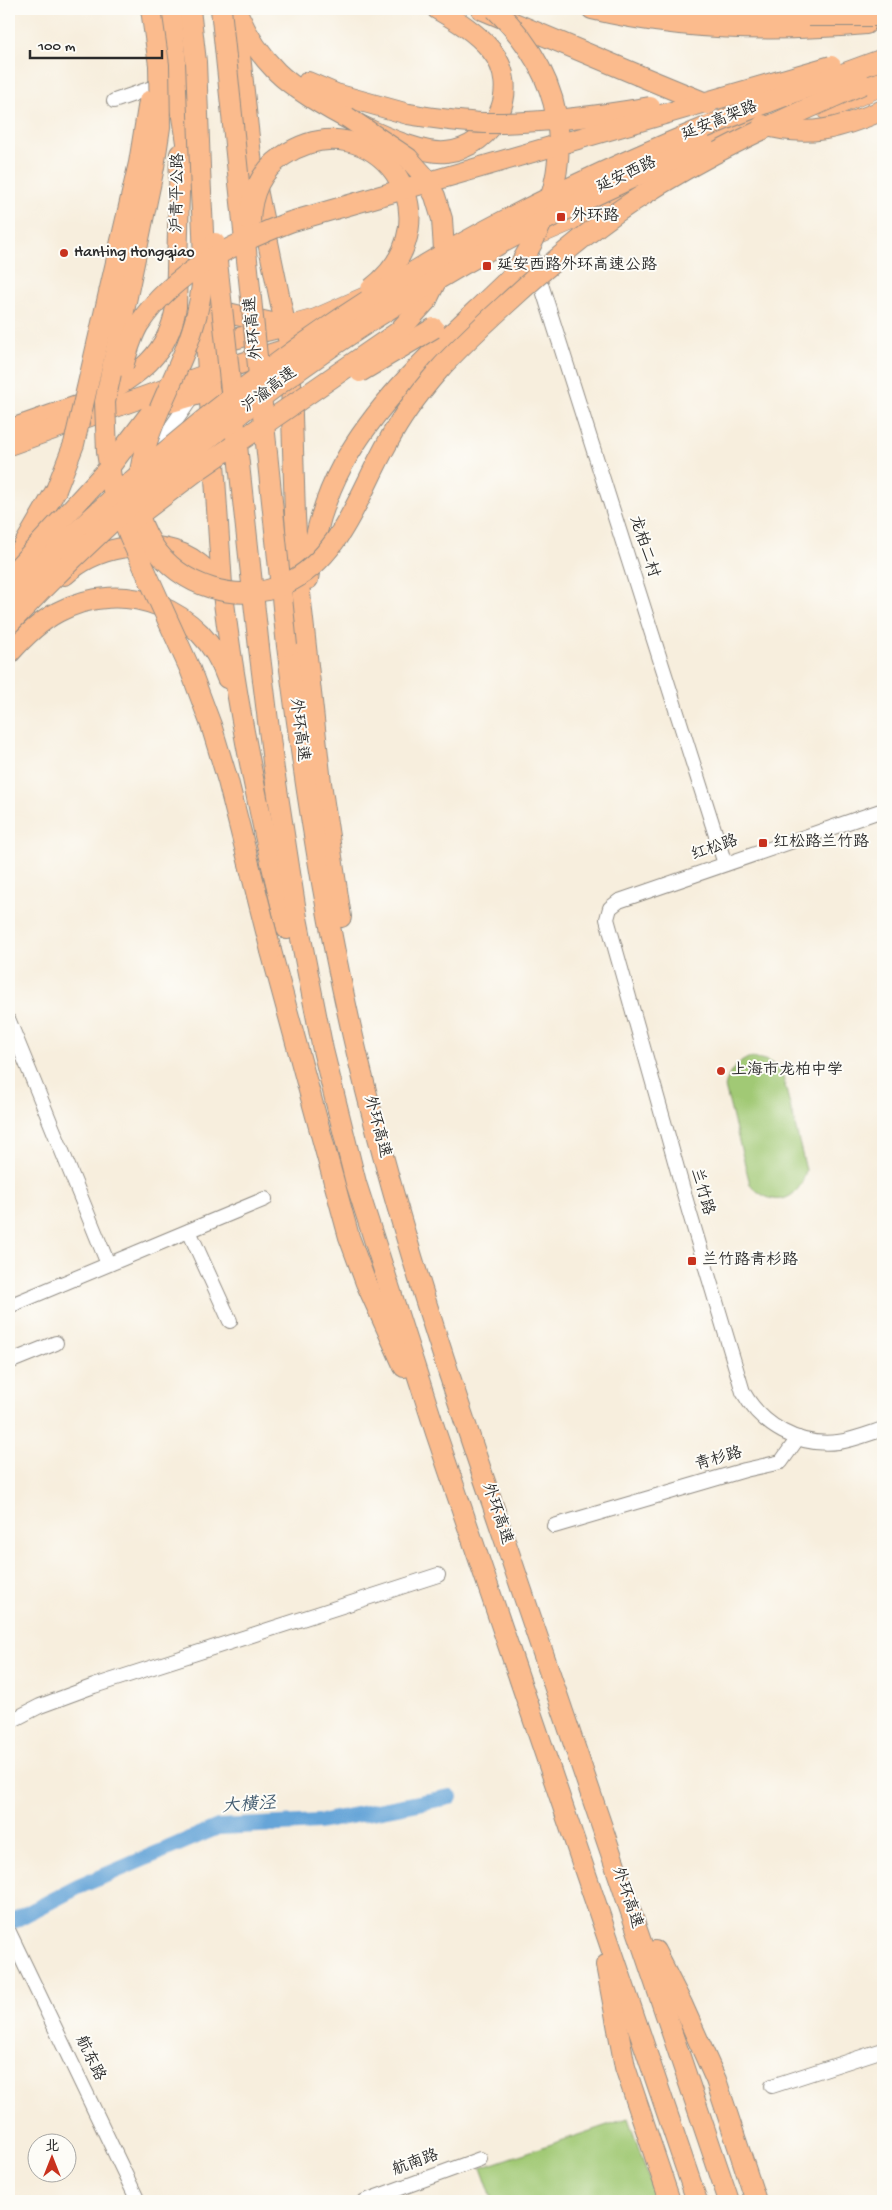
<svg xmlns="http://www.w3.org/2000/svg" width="892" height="2210" font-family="'Gochi Hand','LXGW WenKai TC',sans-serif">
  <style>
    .green { fill: #a1c974; stroke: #667a50 }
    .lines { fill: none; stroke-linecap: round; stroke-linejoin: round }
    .river { stroke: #66a5d8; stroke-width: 16 }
    .minor-casing { stroke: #918c84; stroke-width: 16 }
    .major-casing { stroke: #918c84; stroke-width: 19 }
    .highway-casing { stroke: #918c84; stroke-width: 22 }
    .minor { stroke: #fff; stroke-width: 14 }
    .major { stroke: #fbbb8d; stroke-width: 18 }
    .highway { stroke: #fbbb8d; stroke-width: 20 }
    .highway-bridge-casing { stroke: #918c84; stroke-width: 22; stroke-linecap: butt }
    .highway-bridge { stroke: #fbbb8d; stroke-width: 20 }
    .poi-dot { fill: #c8321e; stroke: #fdfcf7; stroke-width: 2 }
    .labels { text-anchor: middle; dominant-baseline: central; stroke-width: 4; stroke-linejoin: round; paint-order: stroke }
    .street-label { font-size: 16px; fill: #2b2b2b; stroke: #fdfcf7 }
    .poi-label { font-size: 16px; fill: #2b2b2b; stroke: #fdfcf7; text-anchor: start }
    .water-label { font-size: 18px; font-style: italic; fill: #435c70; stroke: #fdfcf7 }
  </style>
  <rect width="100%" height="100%" fill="#fdfcf7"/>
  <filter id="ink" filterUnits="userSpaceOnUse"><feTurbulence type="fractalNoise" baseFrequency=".02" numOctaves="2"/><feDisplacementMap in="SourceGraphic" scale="10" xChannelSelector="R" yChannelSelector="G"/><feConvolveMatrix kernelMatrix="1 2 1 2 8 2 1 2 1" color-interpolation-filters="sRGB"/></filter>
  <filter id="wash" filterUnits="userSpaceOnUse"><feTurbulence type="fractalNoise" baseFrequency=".0096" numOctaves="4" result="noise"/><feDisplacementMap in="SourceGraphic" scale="20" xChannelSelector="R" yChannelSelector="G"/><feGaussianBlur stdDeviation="1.12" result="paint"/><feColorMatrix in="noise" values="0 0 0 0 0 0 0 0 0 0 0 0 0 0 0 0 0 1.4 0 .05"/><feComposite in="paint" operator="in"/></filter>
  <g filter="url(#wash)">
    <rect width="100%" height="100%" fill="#f7eedd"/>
    <g class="green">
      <path d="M748,1058C764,1058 772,1061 782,1073L806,1170C799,1203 771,1209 750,1184L725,1087C729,1072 734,1065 748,1058Z"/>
      <path d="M628,2118L657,2201H493L481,2168Z"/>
    </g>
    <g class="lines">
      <path class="river" d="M9,1923L78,1887L218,1827L319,1822L450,1797"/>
    </g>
  </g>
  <g filter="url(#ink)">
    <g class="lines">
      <g class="minor-casing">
        <g id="minor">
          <path d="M114,101L166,83"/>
          <path d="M528,243L725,864"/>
          <path d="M150,458L195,393"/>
          <path d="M883,810L619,901L610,908L607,919L689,1211L743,1392C762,1426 799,1447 838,1442C853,1440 868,1434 883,1429"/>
          <path d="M9,1021L108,1264"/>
          <path d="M189,1231L230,1321"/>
          <path d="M9,1306L265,1199"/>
          <path d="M9,1362L56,1343"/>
          <path d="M554,1526L745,1470L781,1462L798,1438"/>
          <path d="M9,1722L40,1706L94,1686L438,1575"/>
          <path d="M9,1932L138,2201"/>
          <path d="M772,2086L883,2050"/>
          <path d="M365,2201L480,2159"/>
        </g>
      </g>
      <g class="major-casing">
        <g id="major">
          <path d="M646,9L735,16"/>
          <path d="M826,111L883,86"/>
          <path d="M688,148L760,115"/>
          <path d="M528,240L633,195"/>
          <path d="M286,326L315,318L365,296"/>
        </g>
      </g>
      <g class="highway-casing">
        <g id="highway">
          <path d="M171,9L180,110"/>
          <path d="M190,9L196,62"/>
          <path d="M235,9L252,165L290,348L295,516L299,584L321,783L341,917"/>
          <path d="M481,9L638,75"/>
          <path d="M592,9C682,31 774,32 866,24"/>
          <path d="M721,9L809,16"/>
          <path d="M239,16C248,37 261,56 277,72C305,100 408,156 446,152C495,147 523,89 491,50C476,32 456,20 437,9"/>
          <path d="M308,82L336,94L408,114"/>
          <path d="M863,84L883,77"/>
          <path d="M180,97L193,182"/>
          <path d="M203,295L222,585C235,701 259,816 287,929"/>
          <path d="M206,308L320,334"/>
          <path d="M210,345L286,326"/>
          <path d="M96,399C136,375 168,357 176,307L180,154"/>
          <path d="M158,406L210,391"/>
          <path d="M9,430L97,399"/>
          <path d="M9,445L208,374L290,348"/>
          <path d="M12,566L56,490"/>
          <path d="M65,575C95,547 145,538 183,554C199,561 210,574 222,585"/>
          <path d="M308,579C313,540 323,501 342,466C383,391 452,335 512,276L521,263"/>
          <path d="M287,646C307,805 332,963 373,1118C415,1281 471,1440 525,1600C593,1800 661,2001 729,2201"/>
          <path d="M259,648L274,770L297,918L323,1050L356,1183L436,1433L697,2201"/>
          <path d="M9,654C23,638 39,622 58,612C124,577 203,608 227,678"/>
          <path d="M271,951L349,1237L366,1283L404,1367"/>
          <path d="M655,1951L682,2004L716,2080L756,2201"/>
          <path d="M606,1965L625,2067L670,2201"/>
        </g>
      </g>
      <use href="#minor" class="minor"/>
      <use href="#major" class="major"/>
      <use href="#highway" class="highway"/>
      <g class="highway-bridge-casing">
        <g id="highway-bridge">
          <path d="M151,9L159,65L160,127L154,167L105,402L107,452L114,497L130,537L190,669L211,725L228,781L271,951"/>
          <path d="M221,9L287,646"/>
          <path d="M495,9C574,86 576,172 521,263"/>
          <path d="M809,16H883"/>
          <path d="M196,62C198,106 199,149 201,192C203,233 207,273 197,313C181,381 131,438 139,511C140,523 146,534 152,544C180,587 238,605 285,584C341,559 360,491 388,442C401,417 419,393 438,371C458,348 481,327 504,306C544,269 586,232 632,202C705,154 783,119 863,84"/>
          <path d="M638,75L708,104"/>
          <path d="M408,114C435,118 463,123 491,123C544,123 598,116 650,107"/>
          <path d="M763,125C809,138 841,128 883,110"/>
          <path d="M250,221C251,194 261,171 283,156C372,96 463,217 371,289"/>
          <path d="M215,243L259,648"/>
          <path d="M123,366C127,353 132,335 139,324C174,271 233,244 290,222L831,66"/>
          <path d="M360,372L434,328"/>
          <path d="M56,490L74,444L139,163L149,101"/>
          <path d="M132,520L198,470L398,332L427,300L438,277L444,250L442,219L435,196L424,176L408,158L347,117"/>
          <path d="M9,577L108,469L149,415"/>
          <path d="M9,600C153,448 327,312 513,216C633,154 757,105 883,59"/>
          <path d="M9,624C209,411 435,259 704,146"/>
        </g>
      </g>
      <use href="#highway-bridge" class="highway-bridge"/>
    </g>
  </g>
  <g class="poi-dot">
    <rect x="556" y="212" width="10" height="10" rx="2.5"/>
    <circle cx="64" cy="253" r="5"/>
    <rect x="482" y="261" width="10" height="10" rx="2.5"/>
    <rect x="758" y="838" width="10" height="10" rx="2.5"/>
    <circle cx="721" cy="1071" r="5"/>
    <rect x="687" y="1256" width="10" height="10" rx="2.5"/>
  </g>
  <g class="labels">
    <g class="street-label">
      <text transform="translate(720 122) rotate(-22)">延安高架路</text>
      <text transform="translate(627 176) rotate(-25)">延安西路</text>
      <text transform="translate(179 193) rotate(-89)">沪青平公路</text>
      <text transform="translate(255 328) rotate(-96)">外环高速</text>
      <text transform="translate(270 391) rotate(-37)">沪渝高速</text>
      <text transform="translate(643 547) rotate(72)">龙柏二村</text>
      <text transform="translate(298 730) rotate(83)">外环高速</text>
      <text transform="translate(715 849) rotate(-19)">红松路</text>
      <text transform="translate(376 1127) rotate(75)">外环高速</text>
      <text transform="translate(701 1192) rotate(74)">兰竹路</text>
      <text transform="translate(719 1460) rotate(-16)">青杉路</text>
      <text transform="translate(496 1514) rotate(71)">外环高速</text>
      <text transform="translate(626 1898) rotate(71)">外环高速</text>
      <text transform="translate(89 2059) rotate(64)">航东路</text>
      <text transform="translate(416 2164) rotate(-20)">航南路</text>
    </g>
    <g class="poi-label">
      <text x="571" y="217">外环路</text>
      <text x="74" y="253">Hanting Hongqiao</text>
      <text x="497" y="266">延安西路外环高速公路</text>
      <text x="773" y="843">红松路兰竹路</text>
      <text x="731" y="1071">上海市龙柏中学</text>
      <text x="702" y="1261">兰竹路青杉路</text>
    </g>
    <g class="water-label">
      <text transform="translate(249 1806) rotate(-4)">大横泾</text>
    </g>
  </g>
  <rect width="892" height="2210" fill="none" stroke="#fdfcf7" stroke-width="30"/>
  <g transform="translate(52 2158)"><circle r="24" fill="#fdfcf7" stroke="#a9a8a5"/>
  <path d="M0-4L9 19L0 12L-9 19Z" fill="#c8321e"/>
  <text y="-8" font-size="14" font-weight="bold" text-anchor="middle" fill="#2b2b2b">北</text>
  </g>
  <path d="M30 50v8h132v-8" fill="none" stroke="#2b2b2b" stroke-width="2.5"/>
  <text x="38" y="50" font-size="15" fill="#2b2b2b" stroke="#fdfcf7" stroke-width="4" paint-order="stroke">100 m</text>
</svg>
